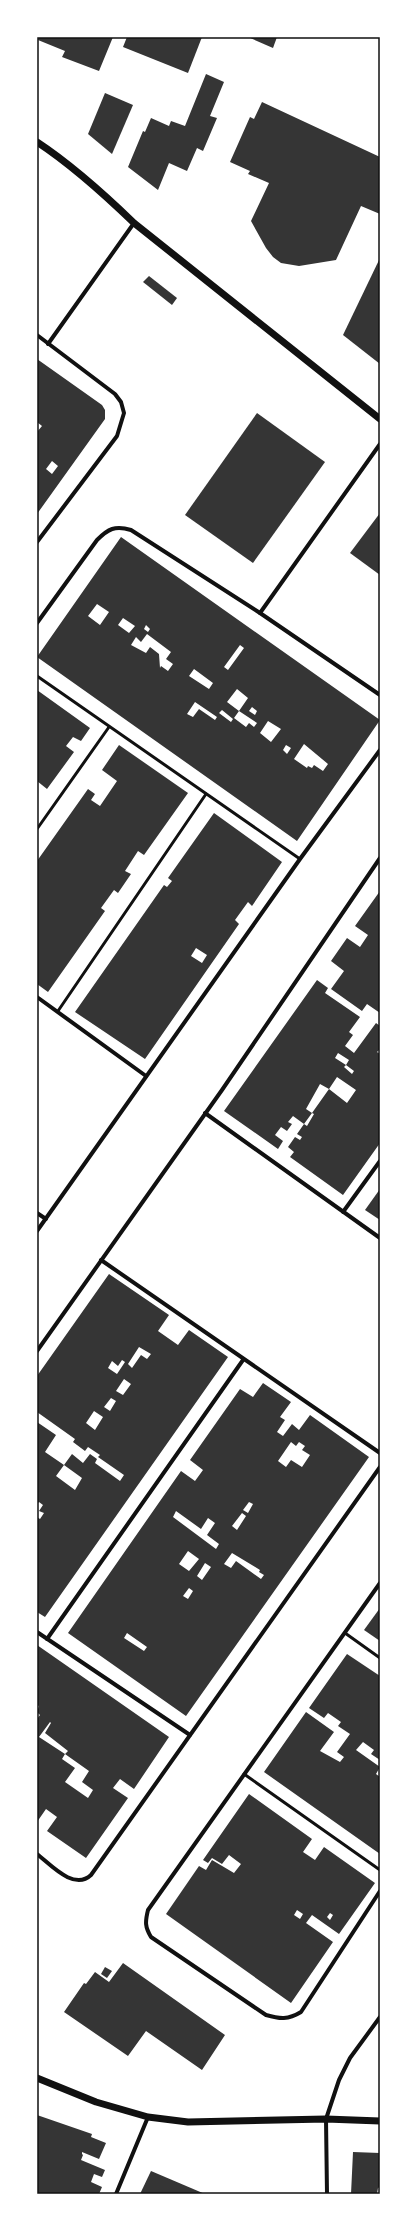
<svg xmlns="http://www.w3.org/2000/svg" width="417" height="2231" font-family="'PT Sans Narrow',sans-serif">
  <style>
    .building { fill: #353535; fill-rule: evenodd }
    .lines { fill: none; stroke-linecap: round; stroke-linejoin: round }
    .service { stroke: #111; stroke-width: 3 }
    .minor { stroke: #111; stroke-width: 4 }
    .tertiary { stroke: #111; stroke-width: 7 }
    .neatline { fill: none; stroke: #111; stroke-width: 1.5 }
  </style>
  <rect width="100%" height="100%" fill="#fff"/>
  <g class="building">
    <path d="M39,37H113L99,71L62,57L65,51L38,40Z"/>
    <path d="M127,37H202L188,73L123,47Z"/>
    <path d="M248,37H277L273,48Z"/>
    <path d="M206,74L224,82L210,116L217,118L203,151L197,148L187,171L169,163L158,190L128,167L143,131L145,132L151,118L169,126L171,121L185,126Z"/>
    <path d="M105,93L133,105L112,154L88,134Z"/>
    <path d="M262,102L380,157V214L361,206L336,260L299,266L281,263L273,257L266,248L251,221L269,183L248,174L250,171L230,162L250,117L254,119Z"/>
    <path d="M380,258V364L343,335Z"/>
    <path d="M149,276L177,298L172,305L143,282Z"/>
    <path d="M37,359L102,405L105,410V419L37,514V432L42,426L37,422ZM52,461L58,466L52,474L46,469Z"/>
    <path d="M257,413L325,462L253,563L185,515Z"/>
    <path d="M380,513V575L350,553Z"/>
    <path d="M121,537L380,720L297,841L37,657ZM97,604L109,612L100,625L88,616ZM123,618L135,626L129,633L118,625ZM146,625L150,629L148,632L144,629ZM147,634L171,652L166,659L173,664L168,671L161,666L160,668L159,654L150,647L146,653L131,645L136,637L141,642ZM240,645L244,648L228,670L224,667ZM194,669L213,683L209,689L189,676ZM237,689L248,698L239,711L257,723L254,727L249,723L246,727L234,718L239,711L227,702ZM195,702L217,717L215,720L199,709L193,717L187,714ZM252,707L257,711L255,715L249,711ZM222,710L233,719L231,722L219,713ZM268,721L281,729L271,742L260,733ZM304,744L328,764L323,771L314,765L312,768L308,766L307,768L294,759ZM286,745L291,748L287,754L283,750Z"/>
    <path d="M37,690L90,728L81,741L73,737L66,746L74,752L47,789L37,781Z"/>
    <path d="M119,745L188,793L144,855L138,851L125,871L131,874L118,893L114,890L101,908L105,911L48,992L37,984V861L88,789L95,794L91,800L100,806L117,781L102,770Z"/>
    <path d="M214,813L282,862L252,906L248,902L235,920L239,924L145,1059L75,1012L164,885L167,887L172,881L168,878ZM196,948L207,955L202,963L191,956Z"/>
    <path d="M380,891V1013L367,1004L362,1011L331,989L344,971L331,961L347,938L360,947L368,935L355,926Z"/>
    <path d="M317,980L328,988L325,993L360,1017L349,1032L353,1035L345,1046L354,1053L376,1023L380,1026V1049L377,1052L380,1054V1143L343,1195L290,1157L294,1152L288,1147L295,1137L300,1140L302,1137L297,1134L304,1124L293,1116L288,1122L292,1124L287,1131L281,1127L275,1135L283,1141L278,1149L224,1111ZM338,1053L349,1060L346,1065L354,1071L352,1074L344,1067L346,1065L335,1058ZM337,1077L356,1090L347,1103L329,1089L312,1113L306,1109L320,1084L329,1089ZM312,1113L314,1114L307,1126L304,1124Z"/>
    <path d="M380,1189V1220L365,1210Z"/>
    <path d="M109,1274L169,1315L158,1331L178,1345L189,1330L228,1357L45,1617L37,1612V1517L40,1519L44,1513L39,1511L43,1505L39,1502L37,1504V1422L56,1435L45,1452L64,1465L56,1476L75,1490L82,1478L64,1465L72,1454L83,1463L90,1454L97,1459L95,1463L120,1481L124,1475L98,1457L100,1455L88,1447L85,1451L73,1442L75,1439L37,1412V1376ZM139,1347L151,1354L147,1359L141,1355L132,1368L128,1364ZM122,1360L125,1362L117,1374L108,1368L112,1361L118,1366ZM124,1379L131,1384L123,1395L116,1391ZM111,1398L116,1401L110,1411L104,1407ZM94,1411L103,1417L95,1430L86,1423Z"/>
    <path d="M263,1383L291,1402L280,1417L285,1420L277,1432L283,1436L292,1424L299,1430L310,1415L369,1457L186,1716L68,1633L181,1471L195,1481L203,1470L190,1460L240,1389L253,1397ZM291,1442L296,1446L299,1442L305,1446L302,1450L310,1455L302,1467L291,1460L286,1467L278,1461ZM249,1502L253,1504L248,1513L243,1510ZM176,1511L201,1529L208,1518L215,1523L207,1535L219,1544L216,1549L173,1517ZM242,1513L246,1516L237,1530L232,1526ZM188,1551L199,1559L189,1571L179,1564ZM232,1553L260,1570L259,1572L264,1575L261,1579L236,1561L231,1568L224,1564ZM205,1563L211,1567L202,1580L197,1576ZM189,1588L193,1591L188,1599L183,1596ZM127,1633L147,1647L144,1651L124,1638Z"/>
    <path d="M380,1608V1641L364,1630Z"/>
    <path d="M37,1645L169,1737L134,1789L120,1779L113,1788L128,1798L86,1858L47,1831L57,1817L46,1809L37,1822V1719L40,1715L37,1712L39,1706L37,1705ZM50,1722L51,1723L45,1733L68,1751L65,1754L89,1771L82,1782L93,1790L88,1798L65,1782L75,1768L62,1759L65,1754L39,1737Z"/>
    <path d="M347,1654L380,1676V1760L371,1754L374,1750L363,1742L356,1750L380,1767L376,1774L380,1777V1854L264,1772L306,1712L334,1732L320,1751L340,1762L344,1757L337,1752L350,1734L338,1726L341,1722L328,1713L324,1718L309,1708Z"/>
    <path d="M249,1794L312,1839L303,1852L315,1860L324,1847L375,1883L339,1934L312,1915L306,1923L333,1942L291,2003L166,1914L199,1866L206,1870L212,1860L234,1873L241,1864L229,1855L222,1864L212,1858L208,1863L203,1860ZM297,1910L303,1914L300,1919L294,1915ZM330,1913L333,1915L330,1920L327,1917Z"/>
    <path d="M123,1963L225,2035L202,2070L146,2031L128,2056L64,2012L84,1983L86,1984L95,1972L109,1982Z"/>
    <path d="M105,1967L112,1971L107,1978L101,1974Z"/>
    <path d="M37,2115L92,2134L91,2137L106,2143L99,2159L82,2152V2154L83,2155L81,2160L105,2170L102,2177L94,2174L91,2182L102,2187L99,2194H37Z"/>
    <path d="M353,2152L380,2153V2187L378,2188L377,2194H351Z"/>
    <path d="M151,2171L205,2194H140Z"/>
  </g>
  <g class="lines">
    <g class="service">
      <path d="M37,676L300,859"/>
      <path d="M37,829L109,727"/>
      <path d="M58,1011L206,794"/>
      <path d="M345,1633L380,1658"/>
      <path d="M244,1774L380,1870"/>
    </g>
    <g class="minor">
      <path d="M37,335L115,394L121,402L124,413L117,436L37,542"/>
      <path d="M48,344L134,223"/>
      <path d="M260,613L380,444"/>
      <path d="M37,623L97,540C108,529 115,525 131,530L260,613L380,695"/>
      <path d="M37,997L146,1076"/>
      <path d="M205,1113L380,1238"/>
      <path d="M343,1212L380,1161"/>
      <path d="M37,1213L46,1219"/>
      <path d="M37,1231L300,859L380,750"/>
      <path d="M101,1260L380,1453"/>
      <path d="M37,1351L222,1090L380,858"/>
      <path d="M380,1583L148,1910C145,1922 145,1927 151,1937L266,2015C280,2019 288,2020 301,2012L380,1891"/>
      <path d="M37,1632L190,1735"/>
      <path d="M47,1639L243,1360"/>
      <path d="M37,1854C51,1865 74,1891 91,1875L380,1467"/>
      <path d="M116,2194L148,2117"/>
      <path d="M327,2194L326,2119L339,2080L350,2058L380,2017"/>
    </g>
    <g class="tertiary">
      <path d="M37,142C72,165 104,194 134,223L380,419"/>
      <path d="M37,2078L96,2102L148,2117L188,2122L326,2119L380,2121"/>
    </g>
  </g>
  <rect width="417" height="2231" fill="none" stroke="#ffffff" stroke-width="76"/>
  <rect x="38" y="38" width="341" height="2155" class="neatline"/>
</svg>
